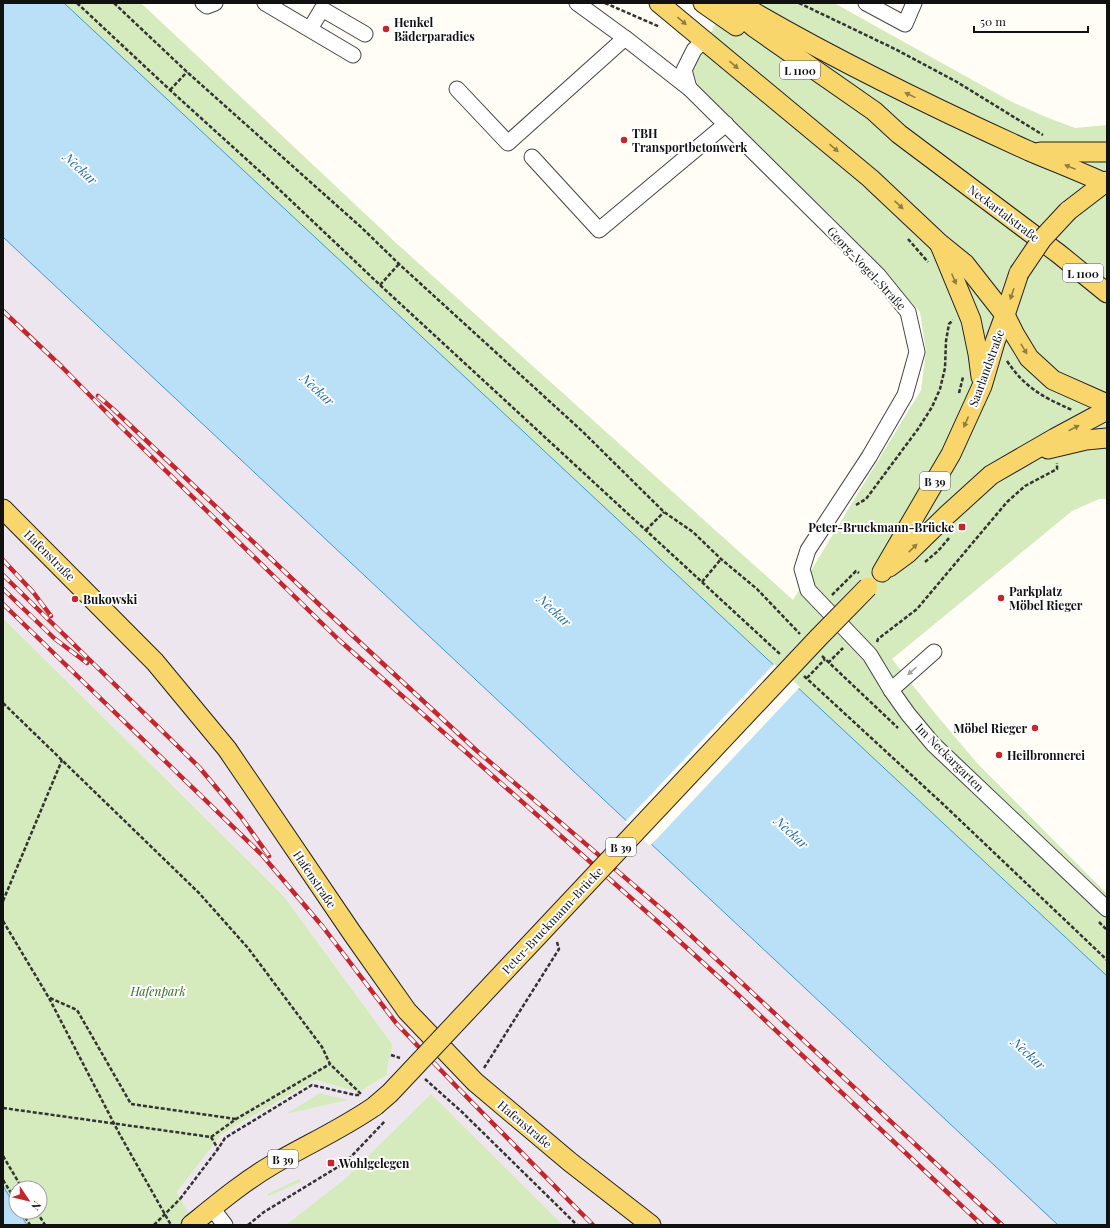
<svg xmlns="http://www.w3.org/2000/svg" width="1110" height="1228" font-family="'Playfair Display',serif">
  <style>
    .industrial { fill: #eee6ef }
    .green { fill: #d5ebbd }
    .water { fill: #b9e0f7; stroke: #3f96cf }
    .pier { fill: #fffdf5 }
    .lines { fill: none; stroke-linecap: round; stroke-linejoin: round }
    .minor-casing { stroke: #444; stroke-width: 17 }
    .major-casing { stroke: #222; stroke-width: 21 }
    .path { stroke: #333; stroke-width: 2.5; stroke-dasharray: 4 2; stroke-linecap: butt }
    .minor { stroke: #fff; stroke-width: 15 }
    .major { stroke: #f9d66b; stroke-width: 19 }
    .rail-casing { stroke: #c4262e; stroke-width: 4.5 }
    .rail { stroke: #fff; stroke-width: 3; stroke-dasharray: 9; stroke-linecap: butt }
    .major-bridge-casing { stroke: #222; stroke-width: 21; stroke-linecap: butt }
    .path-bridge { stroke: #333; stroke-width: 2.5; stroke-dasharray: 4 2; stroke-linecap: butt }
    .major-bridge { stroke: #f9d66b; stroke-width: 19 }
    .oneway { fill: #917d42 }
    .oneway2 { fill: #a0a0a0 }
    .poi-dot { fill: #c4262e; stroke: #fff; stroke-width: 1.5 }
    .labels { text-anchor: middle; dominant-baseline: central; stroke-width: 4; stroke-linejoin: round; paint-order: stroke }
    .shield { fill: #fff; stroke: #585858; stroke-width: 1 }
    .shield-label { font-size: 11px; font-weight: bold; fill: #111 }
    .poi-label { font-size: 12px; font-weight: bold; fill: #111; stroke: #fff; text-anchor: start }
    .street-label { font-size: 12px; fill: #111; stroke: #fff }
    .park-label { font-size: 12px; font-style: italic; fill: #2f6b1f; stroke: #fff }
    .water-label { font-size: 13px; font-style: italic; fill: #1768a6; stroke: #fff }
  </style>
  <rect width="100%" height="100%" fill="#fffdf5"/>
  <path class="industrial" d="M3,237L1058,1225H195L177,1192L222,1134L315,1080L359,1092L387,1075L388,1064L393,1045L283,895L3,618Z"/>
  <g class="green">
    <path d="M64,3H141L395,242L793,600L921,390L926,352L920,312L835,220L700,89L694,76L692,65L728,3H834L1012,102L1046,117L1075,128L1107,125V499H1099L1072,511L892,659L934,712L977,763L1107,894V976Z"/>
    <path d="M3,618L283,895L393,1045L388,1064L387,1075L359,1092L315,1080L222,1134L177,1192L195,1225H27L19,1212H40V1188H16V1207L3,1186Z"/>
    <path d="M320,1093L348,1100L286,1114Z"/>
    <path d="M431,1094L563,1225H286L345,1179Z"/>
    <path d="M299,1179L301,1182L269,1196L267,1194Z"/>
  </g>
  <g class="water">
    <path d="M3,3H64L1107,976V1225H1058L3,237Z"/>
    <path d="M3,1186L16,1207V1212H19L27,1225H3Z"/>
  </g>
  <path class="pier" d="M774,664L800,687L650,846L625,822Z"/>
  <g class="lines">
    <g class="minor-casing">
      <g id="minor">
        <path d="M203,3L207,6L215,3"/>
        <path d="M265,3L353,55"/>
        <path d="M577,3L625,38L689,88L878,275L908,312L917,352L905,395L869,457L808,550L802,569L808,590L870,655L891,690L908,714L933,744L1107,909"/>
        <path d="M866,3L905,24L914,3"/>
        <path d="M310,29L322,9L365,34"/>
        <path d="M689,88L684,70L694,50L704,40"/>
        <path d="M457,89L508,143L625,38"/>
        <path d="M532,157L599,230L726,124"/>
        <path d="M891,690L934,652"/>
        <path d="M212,1208L225,1225"/>
      </g>
    </g>
    <g class="major-casing">
      <g id="major">
        <path d="M659,3L870,178L939,243L965,264L1005,315L1015,335L1029,358L1053,380L1107,404"/>
        <path d="M703,3L736,26"/>
        <path d="M726,3L755,28L874,111L899,134L1059,254L1107,293"/>
        <path d="M745,7C837,61 932,107 1029,151C1055,162 1081,172 1107,184"/>
        <path d="M1040,152H1107"/>
        <path d="M1068,211L1107,181"/>
        <path d="M940,245L971,320L978,354L981,377"/>
        <path d="M1048,449L1086,440L1107,438"/>
        <path d="M3,509L155,662L227,749L352,933L407,1011L475,1082L570,1162L651,1225"/>
        <path d="M889,567L908,553L947,515L991,475L1055,438L1107,410"/>
        <path d="M882,572L951,454L982,386L995,342L1005,315L1019,273"/>
        <path d="M191,1225C217,1204 243,1182 272,1165C306,1145 342,1129 375,1106"/>
      </g>
    </g>
    <g class="path">
      <path d="M77,3L170,90L266,177L380,285L781,655"/>
      <path d="M114,3L187,72L362,228L399,264L582,431L664,512L693,532L721,559L757,589L800,634"/>
      <path d="M605,3L660,27"/>
      <path d="M799,3L895,49L957,82L1043,135"/>
      <path d="M170,90L187,72"/>
      <path d="M908,239L928,262"/>
      <path d="M380,285L399,264"/>
      <path d="M1007,361C1025,388 1043,397 1072,410"/>
      <path d="M959,393L963,377"/>
      <path d="M856,505L866,499L918,429L932,407L940,389L945,368L946,341L949,324L953,320"/>
      <path d="M646,530L664,512"/>
      <path d="M925,562L938,551L950,537"/>
      <path d="M702,582L721,559"/>
      <path d="M832,595L856,571L859,573"/>
      <path d="M877,642L878,639L917,609L1007,502L1025,486L1057,469V463"/>
      <path d="M822,656L898,728"/>
      <path d="M828,663L843,648"/>
      <path d="M804,676L944,805L1107,960"/>
      <path d="M807,678L825,659"/>
      <path d="M3,703L199,893L248,948L322,1047L330,1064L362,1095"/>
      <path d="M3,901L62,760"/>
      <path d="M3,921L49,998L120,1135L171,1225"/>
      <path d="M1099,922L1107,930"/>
      <path d="M50,998L77,1010L131,1104L236,1119"/>
      <path d="M391,1055L400,1058"/>
      <path d="M484,1068L559,949L557,942"/>
      <path d="M425,1079L462,1112L577,1225"/>
      <path d="M3,1108L211,1137L218,1149"/>
      <path d="M211,1137L236,1119L330,1064"/>
      <path d="M3,1156L22,1188"/>
      <path d="M3,1180L16,1201"/>
      <path d="M180,1199L218,1149L225,1138L312,1085L355,1095H361"/>
      <path d="M22,1212L30,1225"/>
      <path d="M37,1212L45,1225"/>
      <path d="M248,1225L264,1212L346,1162L385,1121"/>
    </g>
    <use href="#minor" class="minor"/>
    <use href="#major" class="major"/>
    <g class="rail-casing">
      <g id="rail">
        <path d="M3,311L61,366L118,424L339,640L666,929L732,989L982,1225"/>
        <path d="M98,396L113,409L324,609L476,750L671,917L1002,1225"/>
        <path d="M3,560L33,592L51,616"/>
        <path d="M3,575L199,767L241,817L269,856"/>
        <path d="M3,589L55,639L87,663"/>
        <path d="M3,604L262,855L323,927L396,1023L454,1084L593,1225"/>
      </g>
    </g>
    <use href="#rail" class="rail"/>
    <g class="major-bridge-casing">
      <g id="major-bridge">
        <path d="M1019,273L1042,239L1068,211"/>
        <path d="M375,1106L390,1093L819,637L868,587"/>
      </g>
    </g>
    <path class="path-bridge" d="M154,1225L180,1199"/>
    <use href="#major-bridge" class="major-bridge"/>
  </g>
  <defs><path id="oneway-solid" d="M-6-.8H1V-3.2L6.5 0L1 3.2V.8H-6Z"/></defs>
  <g class="oneway">
    <use href="#oneway-solid" transform="translate(682 21) rotate(40)"/>
    <use href="#oneway-solid" transform="translate(734 65) rotate(40)"/>
    <use href="#oneway-solid" transform="translate(910 95) rotate(-154)"/>
    <use href="#oneway-solid" transform="translate(834 148) rotate(40)"/>
    <use href="#oneway-solid" transform="translate(1070 167) rotate(-158)"/>
    <use href="#oneway-solid" transform="translate(899 205) rotate(43)"/>
    <use href="#oneway-solid" transform="translate(954 279) rotate(67)"/>
    <use href="#oneway-solid" transform="translate(1012 294) rotate(109)"/>
    <use href="#oneway-solid" transform="translate(1024 349) rotate(59)"/>
    <use href="#oneway-solid" transform="translate(966 422) rotate(114)"/>
    <use href="#oneway-solid" transform="translate(1074 428) rotate(-27)"/>
    <use href="#oneway-solid" transform="translate(913 548) rotate(-44)"/>
  </g>
  <use class="oneway2" href="#oneway-solid" transform="translate(912 671) rotate(139)"/>
  <g class="poi-dot">
    <circle cx="386" cy="29" r="4"/>
    <circle cx="624" cy="140" r="4"/>
    <rect x="958" y="523" width="8" height="8" rx="2"/>
    <circle cx="1001" cy="598" r="4"/>
    <circle cx="75" cy="599" r="4"/>
    <circle cx="1035" cy="728" r="4"/>
    <circle cx="999" cy="755" r="4"/>
    <rect x="327" y="1159" width="8" height="8" rx="2"/>
  </g>
  <g class="labels">
    <g class="shield">
      <rect x="780" y="61" width="40" height="18" rx="3"/>
      <rect x="1063" y="264" width="40" height="18" rx="3"/>
      <rect x="920" y="472" width="30" height="18" rx="3"/>
      <rect x="606" y="838" width="30" height="18" rx="3"/>
      <rect x="268" y="1150" width="30" height="18" rx="3"/>
    </g>
    <g class="shield-label">
      <text x="800" y="70">L 1100</text>
      <text x="1083" y="273">L 1100</text>
      <text x="935" y="481">B 39</text>
      <text x="621" y="847">B 39</text>
      <text x="283" y="1159">B 39</text>
    </g>
    <g class="poi-label">
      <text x="394" y="22">Henkel<tspan x="394" dy="14">Bäderparadies</tspan></text>
      <text x="632" y="133">TBH<tspan x="632" dy="14">Transportbetonwerk</tspan></text>
      <text x="954" y="527" text-anchor="end">Peter-Bruckmann-Brücke</text>
      <text x="1009" y="591">Parkplatz<tspan x="1009" dy="14">Möbel Rieger</tspan></text>
      <text x="83" y="599">Bukowski</text>
      <text x="1027" y="728" text-anchor="end">Möbel Rieger</text>
      <text x="1007" y="755">Heilbronnerei</text>
      <text x="339" y="1163">Wohlgelegen</text>
    </g>
    <g class="street-label">
      <text transform="translate(1004 213) rotate(37)">Neckartalstraße</text>
      <text transform="translate(867 268) rotate(47)">Georg-Vogel-Straße</text>
      <text transform="translate(986 368) rotate(-70)">Saarlandstraße</text>
      <text transform="translate(50 555) rotate(45)">Hafenstraße</text>
      <text transform="translate(950 757) rotate(45)">Im Neckargarten</text>
      <text transform="translate(315 879) rotate(56)">Hafenstraße</text>
      <text transform="translate(552 920) rotate(-47)">Peter-Bruckmann-Brücke</text>
      <text transform="translate(525 1124) rotate(40)">Hafenstraße</text>
    </g>
    <g class="park-label">
      <text x="158" y="991">Hafenpark</text>
    </g>
    <g class="water-label">
      <text transform="translate(81 168) rotate(43)">Neckar</text>
      <text transform="translate(318 389) rotate(43)">Neckar</text>
      <text transform="translate(555 610) rotate(43)">Neckar</text>
      <text transform="translate(792 832) rotate(43)">Neckar</text>
      <text transform="translate(1029 1053) rotate(43)">Neckar</text>
    </g>
  </g>
  <rect width="1110" height="1228" fill="none" stroke="#111111" stroke-width="8"/>
  <g transform="translate(28 1200) rotate(125)"><circle r="19" fill="#ffffff" stroke="#a0a0a0"/>
  <path d="M0-3L7 15L0 10L-7 15Z" fill="#c4262e"/>
  <text y="-6" font-size="11" font-weight="bold" text-anchor="middle" fill="#111111">N</text>
  </g>
  <path d="M974 26v6h114v-6" fill="none" stroke="#111111" stroke-width="2"/>
  <text x="980" y="26" font-size="12" fill="#111111" stroke="#ffffff" stroke-width="3" paint-order="stroke">50 m</text>
</svg>
